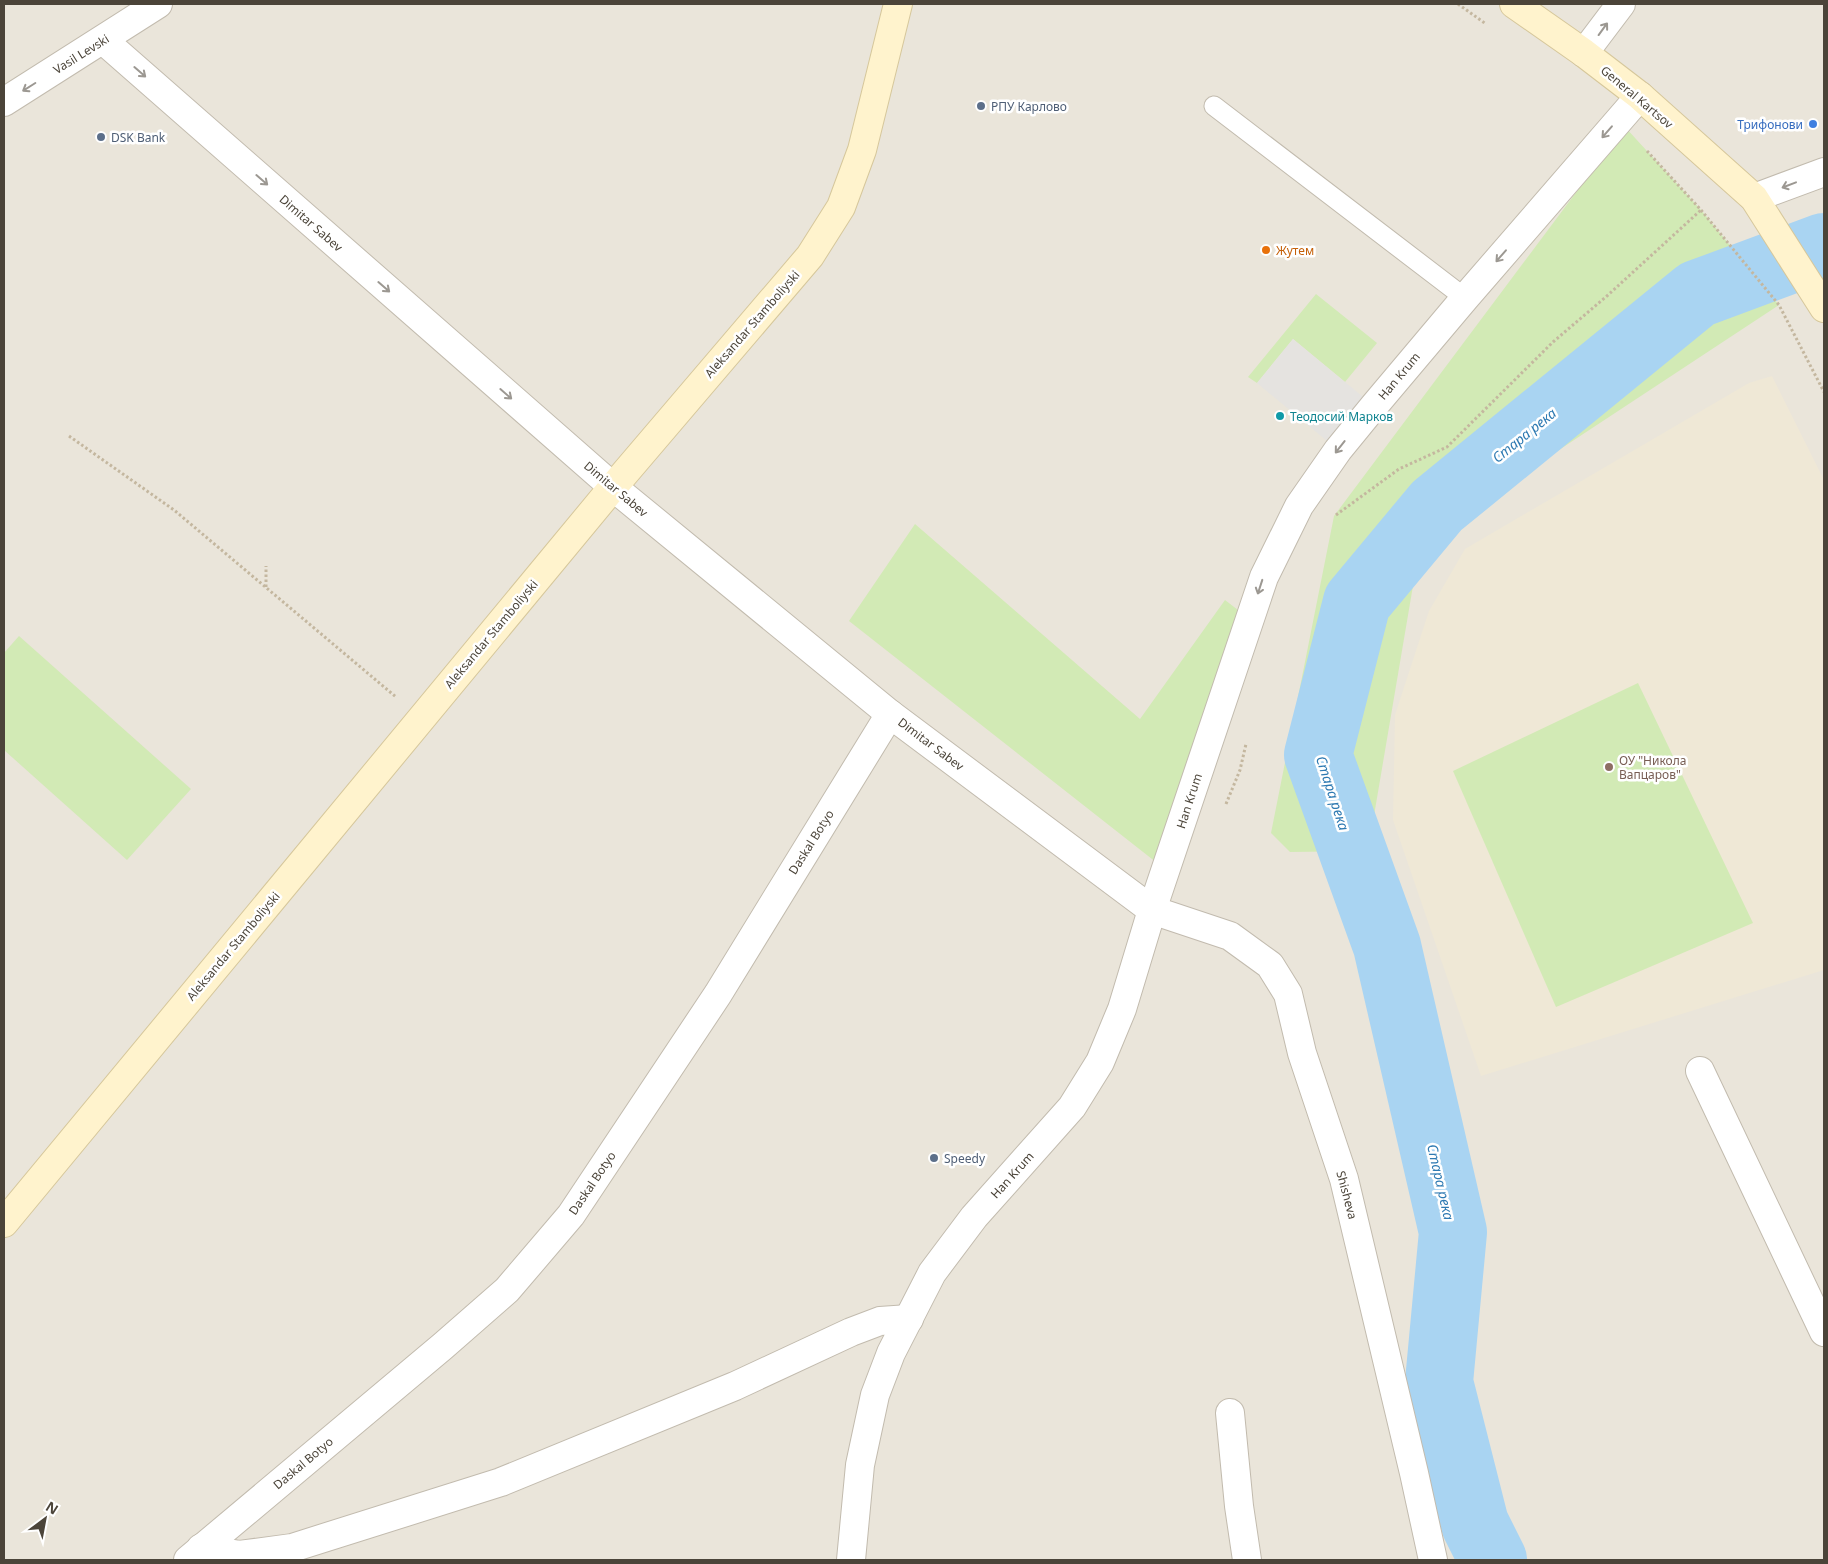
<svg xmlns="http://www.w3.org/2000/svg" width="1828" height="1564" font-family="'Noto Sans',sans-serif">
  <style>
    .residential { fill: #eae5da }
    .education { fill: #efe8d6 }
    .green { fill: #d2eab5 }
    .parking { fill: #e5e3e0 }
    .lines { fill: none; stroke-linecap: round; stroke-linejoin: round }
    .river { stroke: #a9d4f2; stroke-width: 68 }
    .lane-casing { stroke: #c2bbae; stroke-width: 21 }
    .street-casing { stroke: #c2bbae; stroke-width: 30 }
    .secondary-casing { stroke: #d6c79b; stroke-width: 30 }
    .path { stroke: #c4b79f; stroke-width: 3; stroke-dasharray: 2.5 2.5; stroke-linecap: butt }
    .lane { stroke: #fff; stroke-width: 19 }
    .street { stroke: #fff; stroke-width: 28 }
    .secondary { stroke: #fff3cd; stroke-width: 28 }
    .oneway { stroke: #9c9892 }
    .service-dot { fill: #5c6f8a; stroke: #fff; stroke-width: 2 }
    .shop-dot { fill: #3f7fe0; stroke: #fff; stroke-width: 2 }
    .food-dot { fill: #e8710a; stroke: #fff; stroke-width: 2 }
    .culture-dot { fill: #0f9aa8; stroke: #fff; stroke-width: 2 }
    .education-dot { fill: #8d6e63; stroke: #fff; stroke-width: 2 }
    .labels { text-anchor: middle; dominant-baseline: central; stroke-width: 5; stroke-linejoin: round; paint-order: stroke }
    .street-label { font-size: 12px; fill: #4b4439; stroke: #fff }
    .service-label { font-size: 12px; fill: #4e5e75; stroke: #fff; text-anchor: start }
    .shop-label { font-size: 12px; fill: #366cbe; stroke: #fff; text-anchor: end }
    .food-label { font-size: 12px; fill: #c56008; stroke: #fff; text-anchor: start }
    .culture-label { font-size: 12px; fill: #0d838f; stroke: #fff; text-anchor: start }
    .education-label { font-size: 12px; fill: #785e54; stroke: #fff; text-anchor: start }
    .water-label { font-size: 14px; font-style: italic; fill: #2e7ab2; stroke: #fff }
  </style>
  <rect width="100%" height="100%" fill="#f6f3ec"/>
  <rect class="residential" x="4" y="4" width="1820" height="1556"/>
  <path class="education" d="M1772,376L1824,480V970L1481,1076L1393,820L1395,715L1429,611L1465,549L1749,383Z"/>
  <g class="green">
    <path d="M1625,127L1701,210L1779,305L1451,521L1415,574L1368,851L1290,852L1271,833L1334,516Z"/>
    <path d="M1316,294L1377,343L1345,382L1293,339L1257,383L1248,377Z"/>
    <path d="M915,524L1140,719L1225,600L1251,620L1166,870L849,621Z"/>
    <path d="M19,636L191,789L127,860L4,750V653Z"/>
    <path d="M1638,683L1753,923L1556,1007L1453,771Z"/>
  </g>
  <path class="parking" d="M1293,339L1374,406L1338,450L1257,383Z"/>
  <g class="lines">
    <path class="river" d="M1493,1560L1475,1524L1439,1382L1453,1232L1387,946L1318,755L1357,602L1437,506L1697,294L1824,247"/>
    <g class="lane-casing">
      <path id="lane" d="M1214,106L1465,298"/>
    </g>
    <g class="street-casing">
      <g id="street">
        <path d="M103,40L613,487L890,714L1152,910L1230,936L1270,965L1288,994L1302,1053L1344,1179L1414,1473L1433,1560"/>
        <path d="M1584,53L1621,4"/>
        <path d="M4,102L158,4"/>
        <path d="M1754,198L1824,172"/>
        <path d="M1700,1071L1824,1332"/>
        <path d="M1230,1413L1239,1506L1247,1560"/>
        <path d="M201,1548L239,1555L292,1548L501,1482L735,1386L851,1332L880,1321L909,1319"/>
        <path d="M188,1560L443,1346L507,1290L571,1215L718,994L890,714"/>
        <path d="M851,1560L860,1465L875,1395L891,1353L932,1273L974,1217L1072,1107L1100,1062L1122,1009L1152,910L1264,577L1299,506L1338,450L1374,406L1465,298L1640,96"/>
      </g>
    </g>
    <g class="secondary-casing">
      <g id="secondary">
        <path d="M1514,4L1584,53L1640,96L1754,198L1824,308"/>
        <path d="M4,1223L613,487L810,256L841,207L862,150L898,4"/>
      </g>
    </g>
    <g class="path">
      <path d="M1458,4L1486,24"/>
      <path d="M1647,151L1701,210L1779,305L1824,392"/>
      <path d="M69,436L174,510L396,697"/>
      <path d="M1336,515L1399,469L1447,447L1553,342L1608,295L1701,210"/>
      <path d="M266,587V566"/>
      <path d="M1226,804L1240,770L1246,744"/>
    </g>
    <use href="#lane" class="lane"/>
    <use href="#street" class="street"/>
    <use href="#secondary" class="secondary"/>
  </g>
  <defs><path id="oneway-shaft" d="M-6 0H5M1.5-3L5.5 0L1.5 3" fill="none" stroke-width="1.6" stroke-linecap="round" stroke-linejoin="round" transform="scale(1.25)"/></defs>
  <g class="oneway">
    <use href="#oneway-shaft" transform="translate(1603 29) rotate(-54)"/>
    <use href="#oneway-shaft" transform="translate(140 72) rotate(41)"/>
    <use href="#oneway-shaft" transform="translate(29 87) rotate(148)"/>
    <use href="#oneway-shaft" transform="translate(1607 132) rotate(131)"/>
    <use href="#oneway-shaft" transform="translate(262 180) rotate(41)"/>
    <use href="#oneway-shaft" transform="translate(1789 185) rotate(159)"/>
    <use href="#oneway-shaft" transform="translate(1501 256) rotate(131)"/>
    <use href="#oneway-shaft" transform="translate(384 287) rotate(41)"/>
    <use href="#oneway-shaft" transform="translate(506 394) rotate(41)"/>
    <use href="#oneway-shaft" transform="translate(1340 447) rotate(128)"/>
    <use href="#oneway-shaft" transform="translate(1260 587) rotate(108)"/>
  </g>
  <g class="service-dot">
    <circle cx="981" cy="106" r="5"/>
    <circle cx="101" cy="137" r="5"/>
    <circle cx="934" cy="1158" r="5"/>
  </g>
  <circle class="shop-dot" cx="1813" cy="124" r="5"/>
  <circle class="food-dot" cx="1266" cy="250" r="5"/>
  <circle class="culture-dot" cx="1280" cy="416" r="5"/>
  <circle class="education-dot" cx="1609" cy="767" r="5"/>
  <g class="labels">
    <g class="street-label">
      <text transform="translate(81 54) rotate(-32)">Vasil Levski</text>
      <text transform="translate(1637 97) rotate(40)">General Kartsov</text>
      <text transform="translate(311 223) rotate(41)">Dimitar Sabev</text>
      <text transform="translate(752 324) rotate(-49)">Aleksandar Stamboliyski</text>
      <text transform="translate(1399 376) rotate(-50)">Han Krum</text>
      <text transform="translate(616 489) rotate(40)">Dimitar Sabev</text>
      <text transform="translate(491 634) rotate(-50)">Aleksandar Stamboliyski</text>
      <text transform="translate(931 744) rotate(37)">Dimitar Sabev</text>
      <text transform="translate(1189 801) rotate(-72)">Han Krum</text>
      <text transform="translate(811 842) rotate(-58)">Daskal Botyo</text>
      <text transform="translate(233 946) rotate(-50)">Aleksandar Stamboliyski</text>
      <text transform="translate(1012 1175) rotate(-48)">Han Krum</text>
      <text transform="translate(592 1183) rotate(-56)">Daskal Botyo</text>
      <text transform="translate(1347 1195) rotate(75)">Shisheva</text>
      <text transform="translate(303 1463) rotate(-40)">Daskal Botyo</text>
    </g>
    <g class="service-label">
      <text x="991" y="106">РПУ Карлово</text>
      <text x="111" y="137">DSK Bank</text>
      <text x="944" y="1158">Speedy</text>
    </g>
    <g class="shop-label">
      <text x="1803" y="124">Трифонови</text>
    </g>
    <g class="food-label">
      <text x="1276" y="250">Жутем</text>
    </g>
    <g class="culture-label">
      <text x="1290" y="416">Теодосий Марков</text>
    </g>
    <g class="education-label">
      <text x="1619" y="760">ОУ "Никола<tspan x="1619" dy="14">Вапцаров"</tspan></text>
    </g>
    <g class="water-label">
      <text transform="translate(1524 435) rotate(-39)">Стара река</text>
      <text transform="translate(1333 793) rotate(72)">Стара река</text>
      <text transform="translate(1441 1182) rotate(77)">Стара река</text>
    </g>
  </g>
  <rect width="1828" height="1564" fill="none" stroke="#4b4439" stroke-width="10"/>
  <g transform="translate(45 1519) rotate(32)" stroke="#ffffff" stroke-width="4" paint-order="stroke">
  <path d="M0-4L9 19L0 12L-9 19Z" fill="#4b4439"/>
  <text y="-8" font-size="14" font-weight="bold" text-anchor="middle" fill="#4b4439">N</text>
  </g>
</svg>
